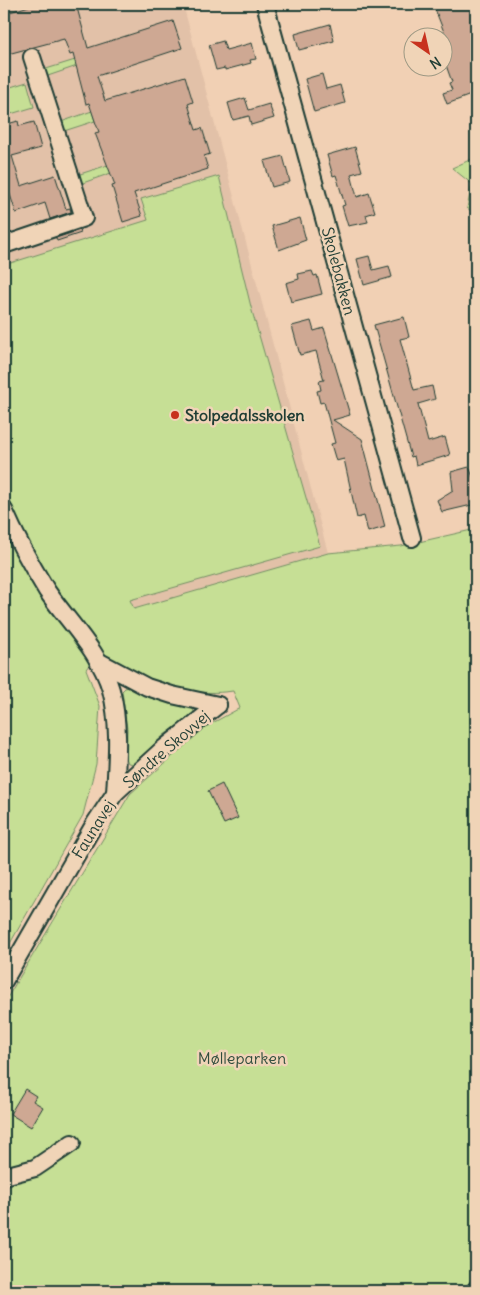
<svg xmlns="http://www.w3.org/2000/svg" width="480" height="1295" font-family="Delius,sans-serif">
  <style>
    .built { fill: #e2c1a8 }
    .green { fill: #c6df95; stroke: #728e64 }
    .building { fill: #cea893; stroke: #1f3d34 }
    .lines { fill: none; stroke-linecap: round; stroke-linejoin: round }
    .street-casing { stroke: #1f3d34; stroke-width: 20 }
    .street { stroke: #f0d4b7; stroke-width: 16 }
    .poi-dot { fill: #c8321e; stroke: #f0d4b7; stroke-width: 2 }
    .labels { text-anchor: middle; dominant-baseline: central; stroke-width: 5; stroke-linejoin: round; paint-order: stroke }
    .street-label { font-size: 16px; fill: #1f3d34; stroke: #f0d4b7 }
    .poi-label { font-size: 16px; font-weight: bold; fill: #1f3d34; stroke: #f0d4b7; text-anchor: start }
    .park-label { font-size: 16px; fill: #304d3e; stroke: #f0d4b7 }
  </style>
  <rect width="100%" height="100%" fill="#f1d0b4"/>
  <filter id="ink" filterUnits="userSpaceOnUse"><feTurbulence type="fractalNoise" baseFrequency=".02" numOctaves="2"/><feDisplacementMap in="SourceGraphic" scale="10" xChannelSelector="R" yChannelSelector="G"/><feConvolveMatrix kernelMatrix="1 2 1 2 8 2 1 2 1" color-interpolation-filters="sRGB"/></filter>
  <g filter="url(#ink)">
    <path class="built" d="M4,4H183L328,553L134,609L4,276Z"/>
    <g class="green">
      <path d="M75,60L77,66L42,78L43,70Z"/>
      <path d="M27,82L34,107L4,116V89Z"/>
      <path d="M92,111L95,121L64,131L61,122Z"/>
      <path d="M476,157V214L467,208L472,184L452,168Z"/>
      <path d="M108,165L111,173L80,184L77,175Z"/>
      <path d="M219,176L252,311L320,546L130,600L134,609L328,553L401,546L476,529V1291H4V1003L130,794L207,726L240,708L233,691C200,696 163,688 132,673C121,667 111,658 100,652L86,669L100,706L96,764L83,815L4,954V265L148,220L141,199Z"/>
      <path d="M129,687L160,699L191,707L194,711L192,716L164,735L133,764L128,763L126,758L127,729L122,691L125,688Z"/>
    </g>
    <g class="building">
      <path d="M35,4H76L88,48L173,21L182,48L97,76L105,101L185,76L193,102L188,104L196,130L202,128L210,154L204,156L208,169L134,193L142,216L123,222L112,186L115,185L95,133L99,132L95,121L89,103L86,104L73,54L70,55L64,39L4,55V14Z"/>
      <path d="M433,4H476V93L447,104L443,93L452,90L449,83L452,82L442,54V39L446,37Z"/>
      <path d="M330,24L334,41L299,50L295,34Z"/>
      <path d="M223,41L226,50L252,43L256,59L250,60L251,63L225,70V68L216,70L209,45Z"/>
      <path d="M322,74L326,89L340,85L345,103L314,112L305,79Z"/>
      <path d="M245,98L249,110L269,104L274,118L251,125L249,116L233,120L228,103Z"/>
      <path d="M18,121L19,126L34,122L41,148L12,156L21,186L55,175L66,209L70,208L71,212L50,219L45,203L16,213L4,176V125Z"/>
      <path d="M355,147L362,171L351,174L357,197L369,193L375,212L366,215L368,222L348,226L342,206L345,205L336,175L333,176L327,155Z"/>
      <path d="M283,156L290,182L272,187L264,161Z"/>
      <path d="M300,218L306,240L279,250L272,226Z"/>
      <path d="M80,230L81,233L57,241L56,238Z"/>
      <path d="M369,256L373,270L389,266L392,277L364,285L357,259Z"/>
      <path d="M312,271L314,276L317,275L322,294L291,302L286,283L299,279L298,274Z"/>
      <path d="M404,317L409,337L400,339L414,390L432,386L435,399L418,404L428,442L445,437L450,455L416,465L414,456L411,457L374,325Z"/>
      <path d="M311,321L314,331L324,328L350,415L333,420L362,439L385,527L368,532L364,516L357,518L344,459L336,461L331,444L335,443L324,402L320,403L317,391L321,390L319,381L324,380L316,351L300,355L292,326Z"/>
      <path d="M469,467L476,484V504L442,512L437,500L453,490L451,472Z"/>
      <path d="M222,784L238,818L224,824L208,791Z"/>
      <path d="M25,1089L36,1096L33,1101L43,1107L31,1127L10,1114Z"/>
    </g>
    <g class="lines">
      <g class="street-casing">
        <g id="street">
          <path d="M265,4L412,538"/>
          <path d="M4,245L84,218L32,57"/>
          <path d="M4,510C16,538 31,565 47,591C69,623 100,652 111,690C120,724 117,759 115,793"/>
          <path d="M98,661L147,687L172,695L218,705"/>
          <path d="M4,981L95,823L115,793L163,749L218,705"/>
          <path d="M4,1176L35,1168L72,1143"/>
          <path d="M475,1291L476,1289"/>
        </g>
      </g>
      <use href="#street" class="street"/>
    </g>
  </g>
  <circle class="poi-dot" cx="175" cy="415" r="5"/>
  <g class="labels">
    <g class="street-label">
      <text transform="translate(339 271) rotate(75)">Skolebakken</text>
      <text transform="translate(166 749) rotate(-41)">Søndre Skovvej</text>
      <text transform="translate(93 829) rotate(-58)">Faunavej</text>
    </g>
    <g class="poi-label">
      <text x="185" y="415">Stolpedalsskolen</text>
    </g>
    <g class="park-label">
      <text x="242" y="1058">Mølleparken</text>
    </g>
  </g>
  <rect width="480" height="1295" fill="none" stroke="#f0d4b7" stroke-width="20"/>
  <rect x="10" y="10" width="460" height="1275" fill="none" stroke="#1f3d34" stroke-width="2" filter="url(#ink)"/>
  <g transform="translate(428 52) rotate(146)"><circle r="24" fill="#f0d4b7" stroke="#9c9883"/>
  <path d="M0-4L9 19L0 12L-9 19Z" fill="#c8321e"/>
  <text y="-8" font-size="14" font-weight="bold" text-anchor="middle" fill="#1f3d34">N</text>
  </g>
</svg>
